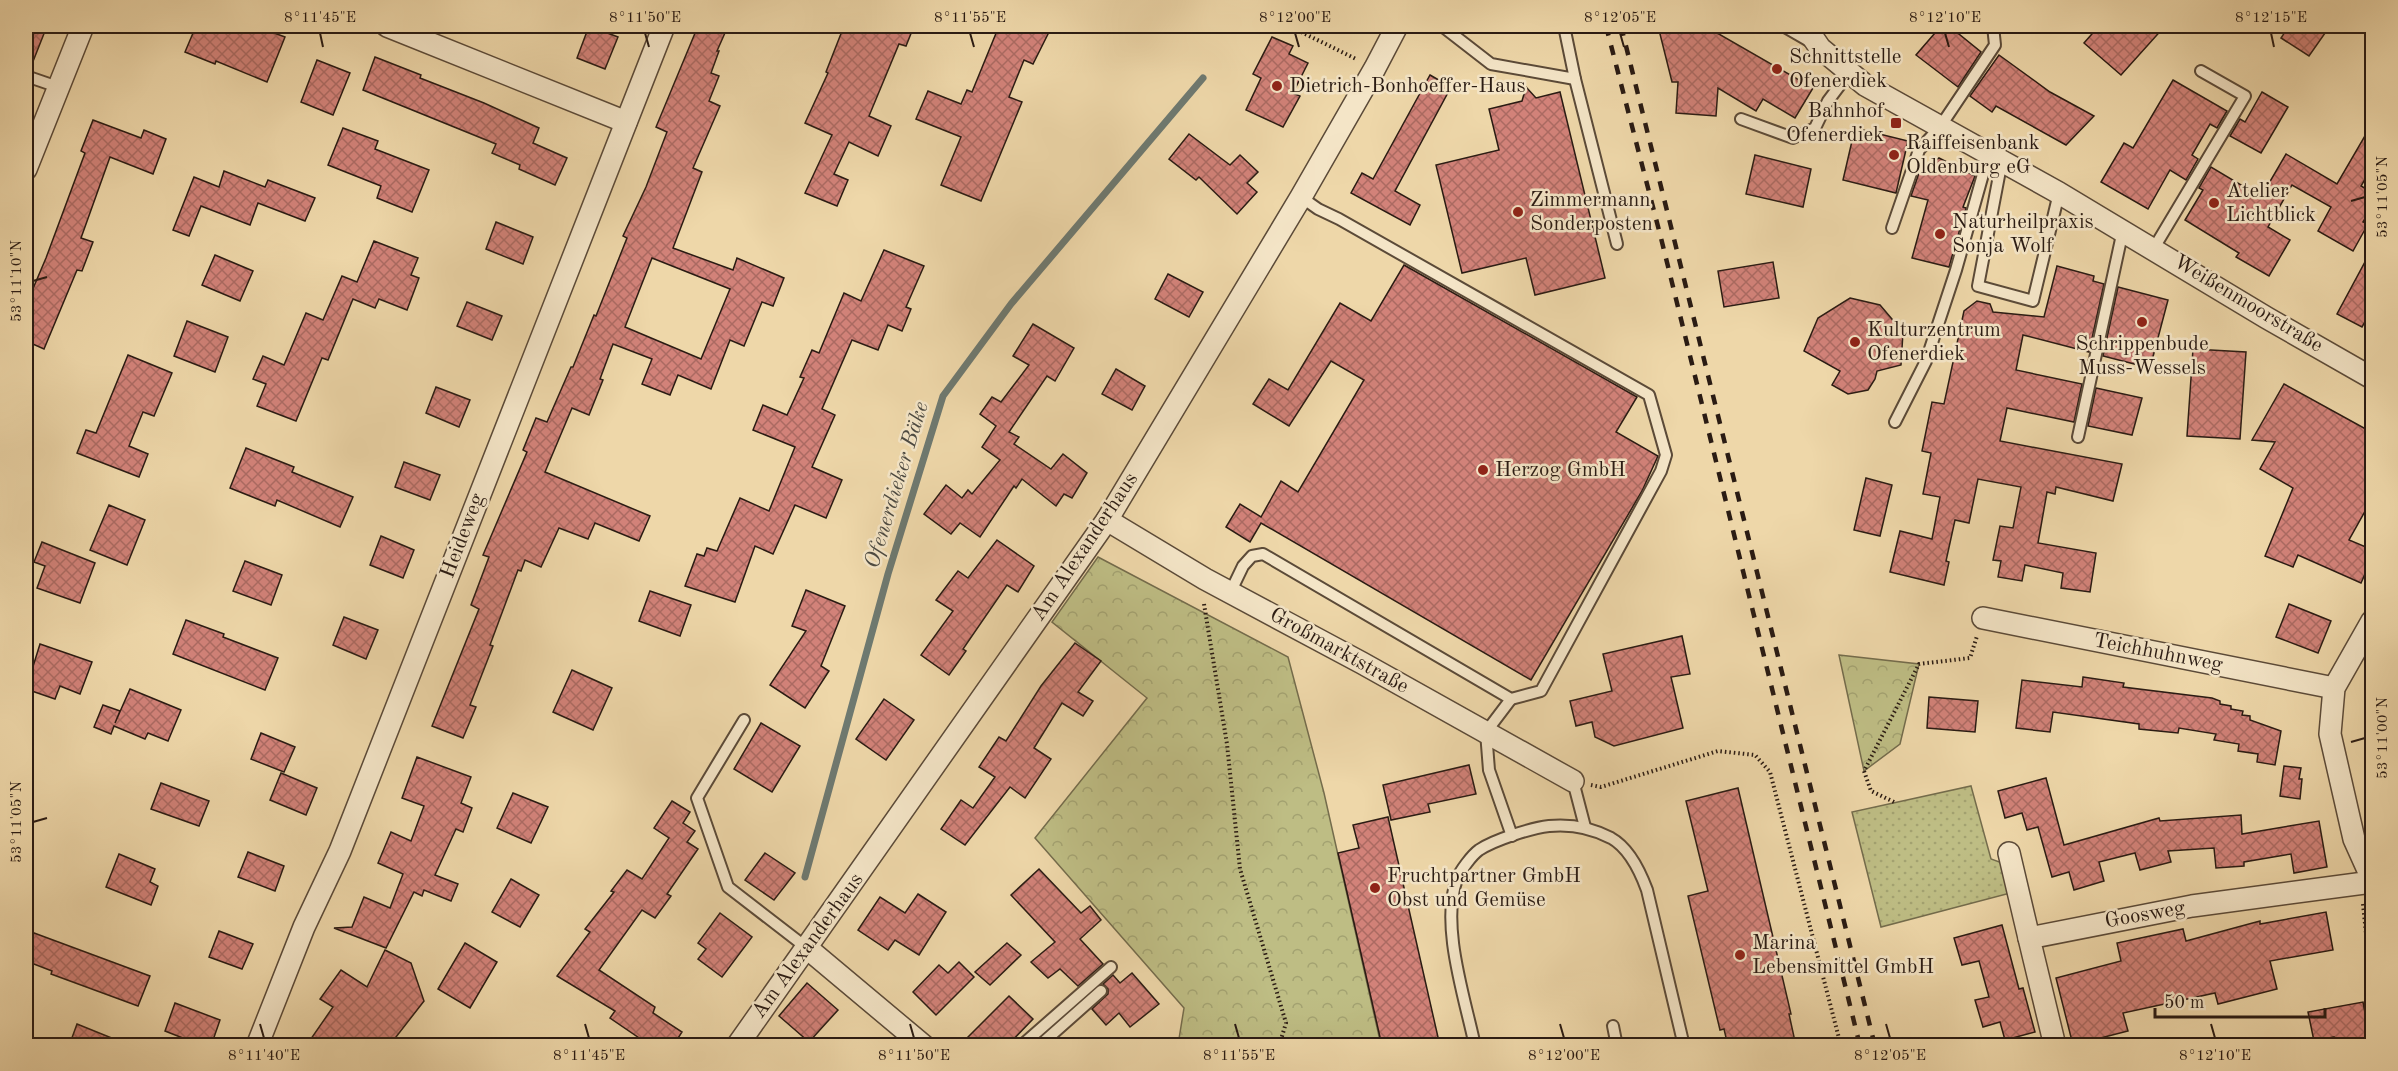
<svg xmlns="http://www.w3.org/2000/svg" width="2398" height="1071" font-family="'Old Standard TT',serif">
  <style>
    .grass { fill: url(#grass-dots); stroke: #746c4c; stroke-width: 1.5 }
    .park { fill: url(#park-crowns); stroke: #746c4c; stroke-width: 1.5 }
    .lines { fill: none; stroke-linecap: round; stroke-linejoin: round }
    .stream { stroke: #6e7970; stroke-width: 7 }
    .building { fill: url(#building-cross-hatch); stroke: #2a1b13; stroke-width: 1.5; fill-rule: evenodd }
    .lane-casing { stroke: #5b4a38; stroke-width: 14 }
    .street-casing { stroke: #5b4a38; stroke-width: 24 }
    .path { stroke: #2a1b13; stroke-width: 4; stroke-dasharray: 1.5 3; stroke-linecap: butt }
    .lane { stroke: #f4e5c7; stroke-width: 10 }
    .street { stroke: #f4e5c7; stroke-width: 21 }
    .rail { stroke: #2a1b13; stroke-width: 4.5; stroke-dasharray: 10 10; stroke-linecap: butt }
    .ticks { fill: none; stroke: #2a1b13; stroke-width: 2 }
    .poi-dot { fill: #8f2418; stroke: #f4e5c7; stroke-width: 2 }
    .labels { text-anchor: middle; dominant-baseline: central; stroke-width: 5; stroke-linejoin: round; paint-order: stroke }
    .poi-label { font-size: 21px; fill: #2a1b13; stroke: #f4e5c7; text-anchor: start }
    .street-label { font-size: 21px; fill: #2a1b13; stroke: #f4e5c7 }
    .water-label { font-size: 22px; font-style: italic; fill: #4c4a42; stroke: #f4e5c7 }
    .neatline { fill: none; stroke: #2a1b13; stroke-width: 2 }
    .ticks-label { font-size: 15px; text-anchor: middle; fill: #2a1b13 }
  </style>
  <defs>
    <pattern id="grass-dots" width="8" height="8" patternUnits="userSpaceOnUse" patternTransform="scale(1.5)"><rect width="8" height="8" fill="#bebd84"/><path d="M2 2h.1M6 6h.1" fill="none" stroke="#a3a271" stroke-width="1.8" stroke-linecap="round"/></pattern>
    <pattern id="park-crowns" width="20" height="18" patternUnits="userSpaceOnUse" patternTransform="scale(1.5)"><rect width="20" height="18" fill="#bebd84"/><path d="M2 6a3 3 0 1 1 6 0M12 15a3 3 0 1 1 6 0" fill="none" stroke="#a3a271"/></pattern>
    <pattern id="building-cross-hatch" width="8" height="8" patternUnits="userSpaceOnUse" patternTransform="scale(1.5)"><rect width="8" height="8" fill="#d28279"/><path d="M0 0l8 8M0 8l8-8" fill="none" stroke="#ab6a62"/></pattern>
  </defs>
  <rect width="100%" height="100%" fill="#eed7a9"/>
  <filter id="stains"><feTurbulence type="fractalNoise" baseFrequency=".00333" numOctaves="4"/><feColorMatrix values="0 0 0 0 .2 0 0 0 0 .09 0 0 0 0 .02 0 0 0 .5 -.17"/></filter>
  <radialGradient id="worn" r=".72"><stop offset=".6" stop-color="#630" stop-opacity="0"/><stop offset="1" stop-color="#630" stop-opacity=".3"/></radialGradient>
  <path class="grass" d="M1971,786L1991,859L2013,867L2018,891L1881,927L1852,812Z"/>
  <g class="park">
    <path d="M1098,557L1288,657L1324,793L1381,1045H1178L1184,1008L1035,838L1147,698L1052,622Z"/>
    <path d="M1839,655L1919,664L1900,744L1864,771Z"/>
  </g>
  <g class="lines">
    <path class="stream" d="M805,877L888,574L943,396L1011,304L1203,78"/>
  </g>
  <g class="building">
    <path d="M26,26H47L30,69H26Z"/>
    <path d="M196,26H255L285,37L267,82L216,61L215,64L185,52Z"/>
    <path d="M589,26L618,37L605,69L577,58Z"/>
    <path d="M698,26H728L717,51H719L711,73L719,76L709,101L720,106L693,168L702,172L673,248L733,270L737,258L784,278L773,306L762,302L744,346L730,340L711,389L678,375L670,395L642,384L652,359L613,344L600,379L603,380L589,415L572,408L545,472L650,516L639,541L595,523L588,539L559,528L541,567L525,560L521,571L518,570L490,645L493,646L470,705L476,707L463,738L432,726L479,609L471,605L489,557L483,555L527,452L523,450L536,418L547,422L571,367H573L594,315L596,316L627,238L623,236L646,187L667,132L656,127ZM652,258L730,289L701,359L625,327Z"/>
    <path d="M844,26H914L906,46L899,44L869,116L891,126L878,156L849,142L834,174L848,180L837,206L805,193L832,135L805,123L828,73L826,72Z"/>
    <path d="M999,26H1052L1033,64L1024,60L1009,97L1022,102L981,201L941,185L961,137L916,119L928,91L961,104L967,90L972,92Z"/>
    <path d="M1658,26H1705L1813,88L1795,118L1763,99L1756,111L1718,88L1716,116L1676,113L1678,82H1672Z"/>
    <path d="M1941,26H1949L1981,52L1958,87L1916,55Z"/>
    <path d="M2099,26H2165L2121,75L2084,43Z"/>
    <path d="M2289,26H2330L2309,56L2281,38Z"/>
    <path d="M1272,37L1293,46L1289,54L1308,63L1293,93L1300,96L1283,127L1246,110L1261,78L1253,74Z"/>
    <path d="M1999,55L2050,92L2094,116L2066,145L1996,106L1992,112L1970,96Z"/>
    <path d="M375,57L421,75L420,78L484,103L539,128L533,143L567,158L555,185L519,169L520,165L492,153L496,144L363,90Z"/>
    <path d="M317,60L350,73L333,115L301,102Z"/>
    <path d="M1430,75L1451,87L1395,191L1420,205L1410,225L1351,193L1362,173L1373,179Z"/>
    <path d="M2173,80L2227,111L2217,128L2210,124L2192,155L2198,159L2186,180L2170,170L2148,209L2101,182L2124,143L2133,148Z"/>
    <path d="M1526,87L1536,98L1560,92L1605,278L1535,295L1526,258L1462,273L1436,165L1499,150L1489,109L1522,101Z"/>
    <path d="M2262,92L2288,107L2261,153L2230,136L2240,119L2245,122Z"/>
    <path d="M93,120L141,138L144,130L166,139L153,174L110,157L81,238L93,242L82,271L77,270L44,349L26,341V305L46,258L85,153L81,151Z"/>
    <path d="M2373,122V166L2361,186L2373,193V206L2363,222L2368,224L2353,251L2318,231L2331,207L2292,185L2268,227L2290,240L2269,276L2236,257L2239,253L2185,220L2203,190L2199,188L2211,167L2261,197L2286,154L2337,184Z"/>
    <path d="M343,128L378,141L375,149L429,170L412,212L377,198L381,186L328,165Z"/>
    <path d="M1855,128L1908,141L1896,193L1843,180Z"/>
    <path d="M1189,134L1230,165L1240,155L1258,172L1247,183L1257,192L1237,214L1199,177L1196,180L1169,159Z"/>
    <path d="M1755,155L1811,169L1803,207L1746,194Z"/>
    <path d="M1939,158L1975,176L1963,207L1966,208L1949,267L1912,258L1928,200L1911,196L1919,173Z"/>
    <path d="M224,171L265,187L268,180L315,198L305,221L258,203L250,225L201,206L189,236L173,230L194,177L219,187Z"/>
    <path d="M496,222L533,237L523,264L486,249Z"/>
    <path d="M374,241L418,258L411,275L419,278L407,310L379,299L375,308L353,299L328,360L322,358L296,421L257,406L266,384L253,379L263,356L284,365L306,313L323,320L342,276L357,282Z"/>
    <path d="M2373,247V308L2362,327L2337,314Z"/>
    <path d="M884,250L924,266L906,307L911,309L902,331L888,325L878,350L852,340L822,409L835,415L812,467L842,480L826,518L795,505L773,554L755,546L735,602L685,586L697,554L704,556L707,548L717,551L740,498L769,511L795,447L753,430L763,405L787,415L804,378L800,377L812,350L819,353L844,293L861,301Z"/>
    <path d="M215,255L253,271L240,301L202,285Z"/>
    <path d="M1773,262L1779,298L1724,307L1718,271Z"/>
    <path d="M1404,265L1637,397L1616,432L1658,456L1642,491L1531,680L1261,523L1250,542L1226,527L1240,504L1261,517L1281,481L1298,492L1364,380L1331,361L1289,426L1253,404L1269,379L1288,390L1340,303L1371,321Z"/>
    <path d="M2057,266L2094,276L2093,281L2104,284L2089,352L2023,335L2016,370L2082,384L2074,422L2007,408L2000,441L2122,464L2113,501L2056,487L2055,494L2047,492L2038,543L2096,553L2090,592L2061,588L2063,573L2025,565L2022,581L1998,577L2001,561L1993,560L2000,526L2013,528L2021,487L1978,479L1969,523L1955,520L1946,561L1949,562L1944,585L1890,572L1900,531L1932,539L1940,497L1923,494L1931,453L1922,451L1932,402L1944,404L1964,311L1977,301L1990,304L1993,312L2044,317Z"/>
    <path d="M1168,274L1203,292L1189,317L1155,299Z"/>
    <path d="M2118,287L2168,300L2150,368L2103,356Z"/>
    <path d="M1850,298L1880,305L1903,332L1901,365L1877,371L1875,379L1868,390L1848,394L1832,385L1840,371L1804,351L1818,318Z"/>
    <path d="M467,302L502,316L492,340L457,326Z"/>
    <path d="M187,321L228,337L215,372L174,356Z"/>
    <path d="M1033,324L1074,348L1055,381L1047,376L1009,432L1019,437L1014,444L1051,469L1063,454L1087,473L1072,498L1064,494L1056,506L1022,479L1016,488L1014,486L980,537L960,523L951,534L924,514L946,485L962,498L968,490L972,494L1000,460L982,447L996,426L980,414L992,397L1001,402L1029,365L1013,356Z"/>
    <path d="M2193,349L2246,352L2240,439L2187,436Z"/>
    <path d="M128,355L172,373L154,416L143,412L129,446L148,454L139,477L77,453L86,430L96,433Z"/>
    <path d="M1116,369L1145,386L1132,410L1102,394Z"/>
    <path d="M2284,384L2373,433V497L2349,540L2373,550V556L2361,583L2298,555L2293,567L2265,556L2293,488L2260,469L2275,442L2252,440Z"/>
    <path d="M436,387L470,400L459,427L426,413Z"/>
    <path d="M2096,388L2142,398L2132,435L2088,426Z"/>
    <path d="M246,448L294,467L292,472L353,497L340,527L277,500L275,506L230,488Z"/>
    <path d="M404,462L440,475L430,500L395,487Z"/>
    <path d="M1866,478L1892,485L1880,536L1854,530Z"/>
    <path d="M109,505L145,520L127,565L90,550Z"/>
    <path d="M381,536L414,550L403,578L370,565Z"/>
    <path d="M997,540L1034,566L1018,592L1007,585L963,649L966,651L949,675L921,655L953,611L936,600L958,571L968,578Z"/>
    <path d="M42,542L95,563L80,603L37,588L45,566L34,562Z"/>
    <path d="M245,561L282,575L271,605L233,591Z"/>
    <path d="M806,590L845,606L821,666L829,671L805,708L770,685L806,631L792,626Z"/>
    <path d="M650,591L691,605L680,636L639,621Z"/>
    <path d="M2289,604L2331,621L2318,653L2276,637Z"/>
    <path d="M344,617L378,630L366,659L333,645Z"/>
    <path d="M186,620L224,634L223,637L278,658L265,690L173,654Z"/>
    <path d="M1682,636L1690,674L1671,677L1683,728L1614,746L1595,737L1592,722L1576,726L1570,701L1612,691L1603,654Z"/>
    <path d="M1075,643L1101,661L1078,692L1093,701L1083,716L1062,703L1034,748L1051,759L1025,798L1010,787L965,845L941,829L961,800L973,808L995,777L979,767L999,737L1006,741L1041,686Z"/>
    <path d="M40,644L92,662L80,694L60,686L55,699L26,689Z"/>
    <path d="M572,670L612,688L593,730L553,712Z"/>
    <path d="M2083,677L2124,683L2123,687L2212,698L2220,701V704L2231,706V709L2243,711L2242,715L2250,716V720L2281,731L2275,765L2257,762L2258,754L2238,751L2239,744L2214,740L2216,734L2179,728L2178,733L2139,729V724L2053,712L2050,732L2016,728L2022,680L2082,687Z"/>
    <path d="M130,689L181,710L168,741L148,733L145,739L114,726L111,734L94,727L103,705L120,711L115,723Z"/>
    <path d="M1929,697L1978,701L1975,732L1927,728Z"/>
    <path d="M884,699L914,720L886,760L856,739Z"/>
    <path d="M761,723L800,746L772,792L734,769Z"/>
    <path d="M261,733L295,747L284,772L251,759Z"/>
    <path d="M417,757L471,777L461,803L472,808L463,832L456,829L435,875L458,884L451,901L424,890L422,896L414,892L386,948L334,928L352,927L364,897L390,908L403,874L378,863L391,832L411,841L424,806L402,798Z"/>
    <path d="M1469,765L1476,794L1428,804L1430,812L1391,820L1383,785Z"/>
    <path d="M2284,766L2301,768L2299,779H2302L2300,799L2280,796Z"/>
    <path d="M281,773L317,788L306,815L270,800Z"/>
    <path d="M2046,778L2064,845L2159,818L2160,821L2241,815L2242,834L2319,821L2327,867L2294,873L2291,854L2244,862V866L2216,868L2214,848L2168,851L2171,862L2140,870L2135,853L2099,862L2104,881L2074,890L2069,872L2052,877L2038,827L2027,830L2022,813L2005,818L1998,791Z"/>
    <path d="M161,783L209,801L199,826L151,809Z"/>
    <path d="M1738,788L1791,1014H1789L1796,1046H1728L1724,1029L1720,1030L1688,896L1708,891L1686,801Z"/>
    <path d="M513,793L548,807L531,843L497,828Z"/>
    <path d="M672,801L690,812L683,823L695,831L687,842L698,849L667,894L671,896L655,918L642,910L599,970L655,1007L653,1013L682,1032L673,1046H651L610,1018L615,1011L557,976L590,932L585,929L614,892L611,891L627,870L642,879L669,838L654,828Z"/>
    <path d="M1388,817L1412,923L1440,1046H1382L1357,936L1338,853L1359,848L1353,825Z"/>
    <path d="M248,852L284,866L275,891L238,877Z"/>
    <path d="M765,853L795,873L774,900L745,880Z"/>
    <path d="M119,854L155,869L150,882L158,886L151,905L106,887Z"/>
    <path d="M1039,869L1081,913L1090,906L1101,920L1080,939L1103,964L1078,986L1060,969L1048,978L1031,962L1055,942L1011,895Z"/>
    <path d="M511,879L539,895L520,927L492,912Z"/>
    <path d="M918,894L946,912L919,955L895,940L888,950L858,930L880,897L905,913Z"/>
    <path d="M2326,912L2333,950L2270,961L2277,989L2218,1004L2215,993L2123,1013L2128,1031L2073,1045L2056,978L2121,961L2117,943L2183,929L2186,941L2260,921V924Z"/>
    <path d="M720,913L752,937L722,977L698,959L706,949L698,943Z"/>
    <path d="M2002,925L2019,989L2023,988L2035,1032L2005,1040L2000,1022L1983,1027L1975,1000L1989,997L1979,961L1962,965L1954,938Z"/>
    <path d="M26,930L150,976L138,1006L51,974L52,971L26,961Z"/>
    <path d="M219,931L253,944L242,969L209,957Z"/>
    <path d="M465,943L497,962L470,1008L438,989Z"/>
    <path d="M1007,943L1021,955L990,985L975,972Z"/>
    <path d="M385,950L411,963L424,1001L389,1046H306L333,1007L320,999L341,970L367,987Z"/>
    <path d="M959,962L974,977L936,1015L913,992L939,965L948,973Z"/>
    <path d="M1132,973L1159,1004L1130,1027L1119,1013L1106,1025L1092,1009L1108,994V989L1103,984L1113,975L1120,983Z"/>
    <path d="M807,983L838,1010L809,1042L779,1016Z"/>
    <path d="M1009,996L1033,1019L1007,1046H959Z"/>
    <path d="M2363,1002L2371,1046H2335L2334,1037L2314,1041L2308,1012Z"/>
    <path d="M175,1003L220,1020L211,1046H203L165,1031Z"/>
    <path d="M77,1024L129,1045V1046H69Z"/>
  </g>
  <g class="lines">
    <g class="lane-casing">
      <g id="lane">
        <path d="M1442,26L1491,64L1575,79L1564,26"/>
        <path d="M1783,26L1809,41"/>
        <path d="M26,76L58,87"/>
        <path d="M1575,79L1617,244"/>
        <path d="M1741,119L1793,138L1815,128L1828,101L1849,73"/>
        <path d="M2002,160L1978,286L2033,301L2059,193"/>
        <path d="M1892,228L1919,150L1940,127L1995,45L1993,26"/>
        <path d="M2154,248L2245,96L2201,71"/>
        <path d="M1895,422L1926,361L1956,270L1989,153"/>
        <path d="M2078,437L2123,230"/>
        <path d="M1230,593L1243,566L1252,556L1263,554L1511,699L1541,691L1661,471L1666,455L1649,395L1339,219L1318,209L1301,197"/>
        <path d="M1511,699L1486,732L1489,770L1512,836"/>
        <path d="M744,720L697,798L728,887L807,948"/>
        <path d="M1573,781L1585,827"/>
        <path d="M1613,1026L1617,1046"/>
        <path d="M1021,1046L1111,967"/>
        <path d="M1039,1046L1101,991"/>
        <path d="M1475,1046C1465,998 1440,925 1457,879C1460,871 1472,855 1479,850C1494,840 1531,828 1549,826C1570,824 1592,828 1611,838C1629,848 1640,871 1647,890L1684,1046"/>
      </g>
    </g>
    <g class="street-casing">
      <g id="street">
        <path d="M387,26L626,122"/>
        <path d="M1805,26L1820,48L1865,85L2059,193L2267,318L2372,378"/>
        <path d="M26,169L83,26"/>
        <path d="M1107,520L1205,579L1362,663L1573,781"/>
        <path d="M1983,618L2334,688"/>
        <path d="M2372,621L2334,688L2330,734L2354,839L2372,879"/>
        <path d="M2009,853L2029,938"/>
        <path d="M807,948L924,1046"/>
        <path d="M257,1046L304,927L340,851L664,26"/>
        <path d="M737,1046L1107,520L1301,197L1375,68L1397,26"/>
        <path d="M2055,1046L2029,938L2192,906L2372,882"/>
      </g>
    </g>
    <g class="path">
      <path d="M1289,26L1356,59"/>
      <path d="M1204,604L1227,744L1240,869L1286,1023L1279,1046"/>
      <path d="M1591,785L1601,787L1718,751L1755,755L1770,772L1841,1046"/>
      <path d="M1894,802L1871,791L1864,771L1919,664L1970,658L1977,636"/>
      <path d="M2363,904L2372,992"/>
    </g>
    <use href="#lane" class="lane"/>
    <use href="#street" class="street"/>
    <g class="rail">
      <path d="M1606,26L1661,238L1860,1046"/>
      <path d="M1621,26L1875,1046"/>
    </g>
  </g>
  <path class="ticks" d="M320,33L323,47M645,33L649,47M970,33L974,47M1295,33L1299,47M1620,33L1624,47M1945,33L1949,47M2271,33L2274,47M2351,201L2365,197M33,281L47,277M2351,742L2365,738M33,822L47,818M260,1024L264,1038M585,1024L589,1038M910,1024L914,1038M1235,1024L1239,1038M1560,1024L1564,1038M1886,1024L1890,1038M2211,1024L2215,1038"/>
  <g class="poi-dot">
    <circle cx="1777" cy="69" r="6"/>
    <circle cx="1277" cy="86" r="6"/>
    <rect x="1890" y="117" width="12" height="12" rx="3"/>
    <circle cx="1894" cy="155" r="6"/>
    <circle cx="2214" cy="203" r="6"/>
    <circle cx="1518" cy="212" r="6"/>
    <circle cx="1940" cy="234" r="6"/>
    <circle cx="2142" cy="322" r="6"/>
    <circle cx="1855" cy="342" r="6"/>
    <circle cx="1483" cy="470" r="6"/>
    <circle cx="1375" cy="888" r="6"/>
    <circle cx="1740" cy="955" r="6"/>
  </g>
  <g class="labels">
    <g class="poi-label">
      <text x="1789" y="57">Schnittstelle<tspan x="1789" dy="24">Ofenerdiek</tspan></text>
      <text x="1289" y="86">Dietrich-Bonhoeffer-Haus</text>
      <text x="1884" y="111" text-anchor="end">Bahnhof<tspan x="1884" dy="24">Ofenerdiek</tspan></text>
      <text x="1906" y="143">Raiffeisenbank<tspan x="1906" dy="24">Oldenburg eG</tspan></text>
      <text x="2226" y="191">Atelier<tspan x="2226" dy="24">Lichtblick</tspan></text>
      <text x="1530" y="200">Zimmermann<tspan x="1530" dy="24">Sonderposten</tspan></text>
      <text x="1952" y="222">Naturheilpraxis<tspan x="1952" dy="24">Sonja Wolf</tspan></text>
      <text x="1867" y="330">Kulturzentrum<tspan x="1867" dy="24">Ofenerdiek</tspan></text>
      <text x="2142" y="344" text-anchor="middle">Schrippenbude<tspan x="2142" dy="24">Muss-Wessels</tspan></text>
      <text x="1495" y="470">Herzog GmbH</text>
      <text x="1387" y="876">Fruchtpartner GmbH<tspan x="1387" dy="24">Obst und Gemüse</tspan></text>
      <text x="1752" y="943">Marina<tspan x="1752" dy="24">Lebensmittel GmbH</tspan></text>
    </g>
    <g class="street-label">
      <text transform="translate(2248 304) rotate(31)">Weißenmoorstraße</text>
      <text transform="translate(463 536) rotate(-69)">Heideweg</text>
      <text transform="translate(1085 547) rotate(-56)">Am Alexanderhaus</text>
      <text transform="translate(1339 651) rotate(29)">Großmarktstraße</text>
      <text transform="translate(2158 653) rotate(11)">Teichhuhnweg</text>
      <text transform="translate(2145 915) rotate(-10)">Goosweg</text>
      <text transform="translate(808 946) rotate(-54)">Am Alexanderhaus</text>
    </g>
    <g class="water-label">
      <text transform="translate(897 485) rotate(-73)">Ofenerdieker Bäke</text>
    </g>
  </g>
  <rect width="2398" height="1071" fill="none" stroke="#eed7a9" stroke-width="66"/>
  <path d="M2155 1008v9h170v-9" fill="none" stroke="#2a1b13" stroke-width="3"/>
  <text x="2164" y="1008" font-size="18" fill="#2a1b13" stroke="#f4e5c7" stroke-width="4.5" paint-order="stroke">50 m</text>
  <rect x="33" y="33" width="2332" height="1005" class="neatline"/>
  <g class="ticks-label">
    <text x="320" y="22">8°11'45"E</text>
    <text x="645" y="22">8°11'50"E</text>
    <text x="970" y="22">8°11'55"E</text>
    <text x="1295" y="22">8°12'00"E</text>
    <text x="1620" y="22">8°12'05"E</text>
    <text x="1945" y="22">8°12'10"E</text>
    <text x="2271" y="22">8°12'15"E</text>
    <text transform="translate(2382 197) rotate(-90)" y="5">53°11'05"N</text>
    <text transform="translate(16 281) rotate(-90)" y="5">53°11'10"N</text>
    <text transform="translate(2382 738) rotate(-90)" y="5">53°11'00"N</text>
    <text transform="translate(16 822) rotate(-90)" y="5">53°11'05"N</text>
    <text x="264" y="1060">8°11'40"E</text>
    <text x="589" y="1060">8°11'45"E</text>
    <text x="914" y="1060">8°11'50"E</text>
    <text x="1239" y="1060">8°11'55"E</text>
    <text x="1564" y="1060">8°12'00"E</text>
    <text x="1890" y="1060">8°12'05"E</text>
    <text x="2215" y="1060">8°12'10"E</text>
  </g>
  <rect width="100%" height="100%" filter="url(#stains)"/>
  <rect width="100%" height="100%" fill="url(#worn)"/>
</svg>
